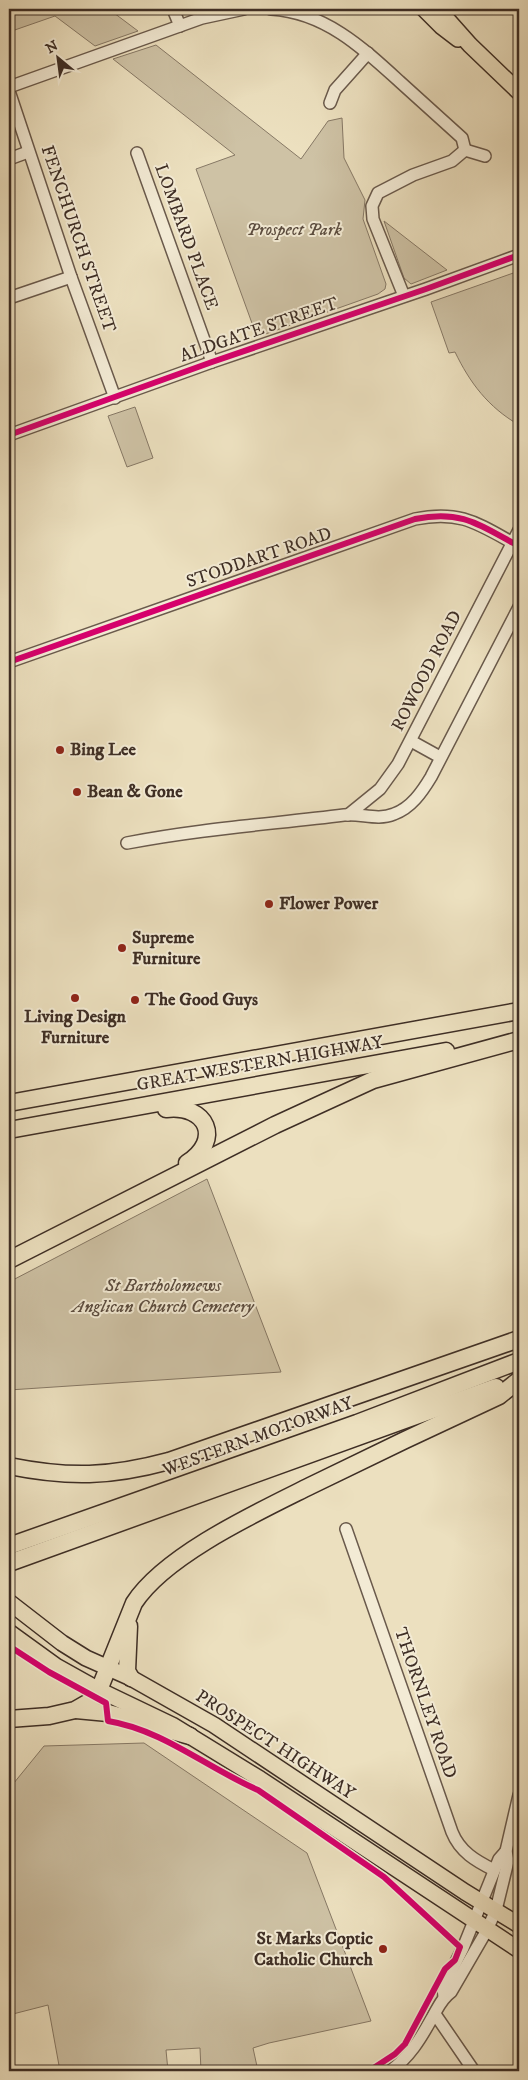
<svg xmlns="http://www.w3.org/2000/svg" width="528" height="2080" font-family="'IM FELL DW Pica',serif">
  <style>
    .green { fill: #cec2a5; stroke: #867865 }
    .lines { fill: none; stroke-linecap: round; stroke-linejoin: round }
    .minor-casing { stroke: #6a5a4c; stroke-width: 14 }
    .major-casing { stroke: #3e2e25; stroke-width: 18 }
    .highway-casing { stroke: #3e2e25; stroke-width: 19 }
    .minor { stroke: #f3ebd5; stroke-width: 11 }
    .major { stroke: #ece0bf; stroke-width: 15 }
    .highway { stroke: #ece0bf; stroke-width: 16 }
    .cycleway-casing { stroke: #f3ebd5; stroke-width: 9 }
    .cycleway { stroke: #d6006c; stroke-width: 6 }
    .poi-dot { fill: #8f2418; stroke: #f3ebd5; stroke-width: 2 }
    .labels { text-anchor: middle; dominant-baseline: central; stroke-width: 4; stroke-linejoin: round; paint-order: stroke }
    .park-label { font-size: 18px; font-style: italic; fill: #5b4c3f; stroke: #f3ebd5 }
    .street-label { font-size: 18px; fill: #3e2e25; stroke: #f3ebd5 }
    .poi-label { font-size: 18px; font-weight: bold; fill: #3e2e25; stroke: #f3ebd5; text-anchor: start }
  </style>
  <rect width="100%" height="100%" fill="#ece0bf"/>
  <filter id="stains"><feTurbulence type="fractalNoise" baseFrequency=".004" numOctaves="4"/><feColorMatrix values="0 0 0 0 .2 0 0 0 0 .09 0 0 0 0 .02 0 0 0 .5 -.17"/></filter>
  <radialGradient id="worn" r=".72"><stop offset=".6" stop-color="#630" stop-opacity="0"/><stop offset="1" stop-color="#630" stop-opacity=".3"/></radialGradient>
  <g class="green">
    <path d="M9,9H114V13L138,31L95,46L55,16L9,32Z"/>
    <path d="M156,45L301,159L328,121L342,118L344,158L365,200L363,219L386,284L385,289L378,294L257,337L196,169L235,155L113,59Z"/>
    <path d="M384,221L447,270L411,284L404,278Z"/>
    <path d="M519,271V425C488,407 470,383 455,352L449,353L431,302Z"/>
    <path d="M135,407L153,458L127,467L108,416Z"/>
    <path d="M207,1179L281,1372L9,1390V1282Z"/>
    <path d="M144,1743L307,1853L371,2021L269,2043L253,2048L258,2071H201L200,2048L166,2050L168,2071H60L48,2005L9,2015V1789L44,1746Z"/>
  </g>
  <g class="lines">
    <g class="minor-casing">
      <g id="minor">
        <path d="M173,9L180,26"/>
        <path d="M271,9C324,12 362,47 399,81C420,100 441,119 462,138L465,150"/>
        <path d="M9,87L202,18L244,9"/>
        <path d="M9,91L71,277L115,398"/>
        <path d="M330,103L335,90L368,53"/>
        <path d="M465,150L485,156"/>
        <path d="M137,153L212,362"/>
        <path d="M9,159L28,152"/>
        <path d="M404,296L373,219L372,206L378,193L413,175L452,161L465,150"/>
        <path d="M9,298L71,277"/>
        <path d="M9,435L212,362L426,289L519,255"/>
        <path d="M9,662L415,519C459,510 477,523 513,543L519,541"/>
        <path d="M411,741L440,757"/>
        <path d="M348,815L380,789L398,764L519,530"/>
        <path d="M127,843C199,829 272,824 344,815C361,813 377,821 394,814C411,808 422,792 431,777L519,607"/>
        <path d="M346,1529L452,1832C460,1852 476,1861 494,1870"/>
        <path d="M444,1997L443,1988L463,1948L499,1859L506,1851"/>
        <path d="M435,2014L474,2071"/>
        <path d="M390,2071C409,2058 421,2038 432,2018C438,2008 441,1999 451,1992L487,1930L496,1910L508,1861L506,1851L519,1795"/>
      </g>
    </g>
    <g class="major-casing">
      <g id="major">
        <path d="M424,9L441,26L458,39"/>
        <path d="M438,9L470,45L519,92"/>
        <path d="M9,1602L62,1643L86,1658L131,1678L214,1725L465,1892L519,1925"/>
        <path d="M9,1632L56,1666L99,1690L172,1725L260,1779L519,1950"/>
      </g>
    </g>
    <g class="highway-casing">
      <g id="highway">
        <path d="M9,1103L519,1011"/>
        <path d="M166,1109C207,1104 223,1140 187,1163"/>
        <path d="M9,1130L446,1051"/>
        <path d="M9,1260L275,1125L373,1080L519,1040"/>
        <path d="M9,1466C69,1478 110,1477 169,1461L519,1339"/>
        <path d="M9,1546L357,1423L519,1361"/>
        <path d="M9,1563L496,1387"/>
        <path d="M129,1626L127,1671L131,1678"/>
        <path d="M76,1710L108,1713L190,1736"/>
        <path d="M9,1719L49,1716L75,1710L89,1702L99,1690L134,1603C165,1555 258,1512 310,1486C373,1455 436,1425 499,1396L519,1380"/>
      </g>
    </g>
    <use href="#minor" class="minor"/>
    <use href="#major" class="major"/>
    <use href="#highway" class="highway"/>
    <g class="cycleway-casing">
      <g id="cycleway">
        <path d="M9,435L212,362L426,289L519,255"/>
        <path d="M9,662L415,519C459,510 477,523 513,543L519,541"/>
        <path d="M9,1646L49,1672L106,1703L108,1721C163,1730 207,1768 258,1790L384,1877L460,1947L455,1960L445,1969L405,2044L395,2054L369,2071"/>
      </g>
    </g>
    <use href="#cycleway" class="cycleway"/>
  </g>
  <g class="poi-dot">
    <circle cx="60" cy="750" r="5"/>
    <circle cx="77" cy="792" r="5"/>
    <circle cx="269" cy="904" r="5"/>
    <circle cx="122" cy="948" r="5"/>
    <circle cx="75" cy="998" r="5"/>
    <circle cx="135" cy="1000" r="5"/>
    <circle cx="383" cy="1949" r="5"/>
  </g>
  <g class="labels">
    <g class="park-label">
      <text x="294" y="230">Prospect Park</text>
      <text x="163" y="1286">St Bartholomews<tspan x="163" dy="21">Anglican Church Cemetery</tspan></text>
    </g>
    <g class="street-label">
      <text transform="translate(186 237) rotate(70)">LOMBARD PLACE</text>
      <text transform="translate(78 239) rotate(71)">FENCHURCH STREET</text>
      <text transform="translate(259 330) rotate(-19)">ALDGATE STREET</text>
      <text transform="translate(259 558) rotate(-19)">STODDART ROAD</text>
      <text transform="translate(427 671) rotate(-63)">ROWOOD ROAD</text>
      <text transform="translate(260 1064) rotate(-10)">GREAT WESTERN HIGHWAY</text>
      <text transform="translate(258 1437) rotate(-20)">WESTERN MOTORWAY</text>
      <text transform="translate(425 1703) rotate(71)">THORNLEY ROAD</text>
      <text transform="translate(275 1745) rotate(33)">PROSPECT HIGHWAY</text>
    </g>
    <g class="poi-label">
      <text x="70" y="750">Bing Lee</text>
      <text x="87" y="792">Bean &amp; Gone</text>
      <text x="279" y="904">Flower Power</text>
      <text x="132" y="938">Supreme<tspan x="132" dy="21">Furniture</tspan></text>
      <text x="145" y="1000">The Good Guys</text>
      <text x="75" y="1017" text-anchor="middle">Living Design<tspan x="75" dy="21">Furniture</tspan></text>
      <text x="373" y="1939" text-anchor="end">St Marks Coptic<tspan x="373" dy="21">Catholic Church</tspan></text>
    </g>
  </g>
  <rect width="528" height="2080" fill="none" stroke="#ece0bf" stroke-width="30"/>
  <rect x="10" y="10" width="508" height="2060" fill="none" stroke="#3e2e25" stroke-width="2.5"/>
  <rect x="15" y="15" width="498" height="2050" fill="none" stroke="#3e2e25"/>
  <g transform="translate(58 58) rotate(331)" stroke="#f3ebd5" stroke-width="4" paint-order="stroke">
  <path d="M0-4L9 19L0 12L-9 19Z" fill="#3e2e25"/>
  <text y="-8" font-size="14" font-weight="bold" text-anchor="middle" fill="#3e2e25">N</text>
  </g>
  <rect width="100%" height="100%" filter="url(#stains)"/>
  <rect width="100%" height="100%" fill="url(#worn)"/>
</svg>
